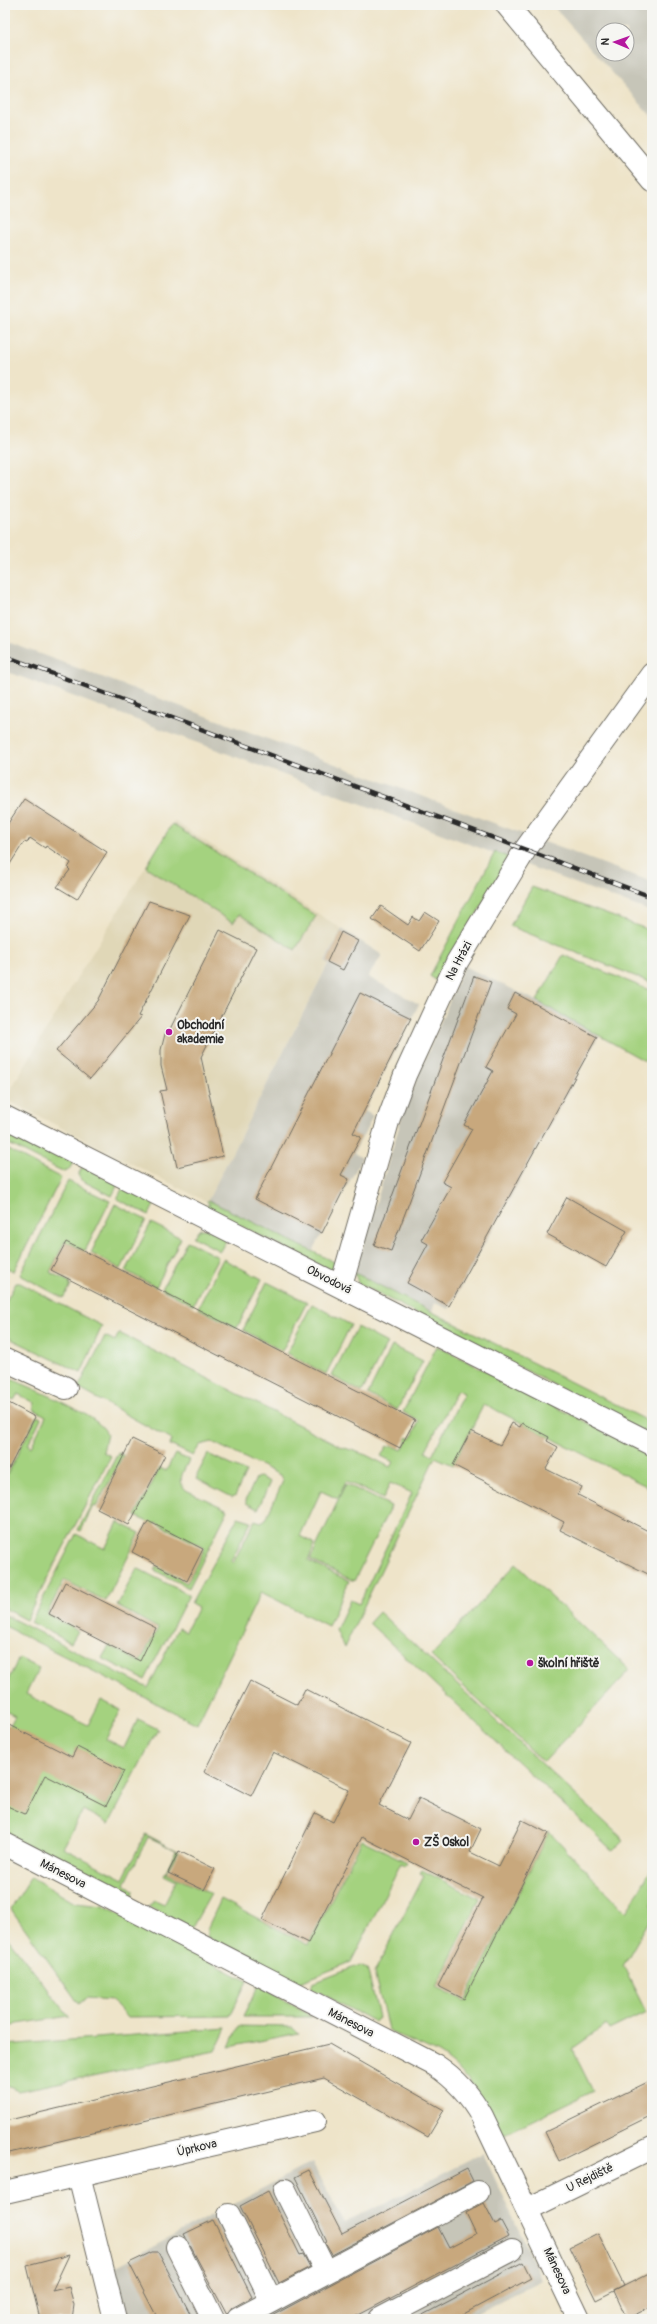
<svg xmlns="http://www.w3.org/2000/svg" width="657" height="2324" font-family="Pangolin,sans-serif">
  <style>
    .built { fill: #e0d7b7 }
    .industrial { fill: #c6c5b8; fill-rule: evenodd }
    .green { fill: #a4d27f; stroke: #687e55; fill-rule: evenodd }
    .building { fill: #c8a87d }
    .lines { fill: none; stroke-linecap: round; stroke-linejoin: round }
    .minor-casing { stroke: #6f6c62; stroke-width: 24 }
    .minor { stroke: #fff; stroke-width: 22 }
    .rail-casing { stroke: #2b2b2b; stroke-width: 4.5 }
    .rail { stroke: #f6f6f2; stroke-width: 3; stroke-dasharray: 9; stroke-linecap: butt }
    .poi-dot { fill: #b5179e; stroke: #f6f6f2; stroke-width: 1.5 }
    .labels { text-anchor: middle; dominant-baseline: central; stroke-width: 4; stroke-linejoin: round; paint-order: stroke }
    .street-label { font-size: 12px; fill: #2b2b2b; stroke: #f6f6f2 }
    .poi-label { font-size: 12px; font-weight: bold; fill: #2b2b2b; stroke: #f6f6f2; text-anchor: start }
  </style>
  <rect width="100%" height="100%" fill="#f6f6f2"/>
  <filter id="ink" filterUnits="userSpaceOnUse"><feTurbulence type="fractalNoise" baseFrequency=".025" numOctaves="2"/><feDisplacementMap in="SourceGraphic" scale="8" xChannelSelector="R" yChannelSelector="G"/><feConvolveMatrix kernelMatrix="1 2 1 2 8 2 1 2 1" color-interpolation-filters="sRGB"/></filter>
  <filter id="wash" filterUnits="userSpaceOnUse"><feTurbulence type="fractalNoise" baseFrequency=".012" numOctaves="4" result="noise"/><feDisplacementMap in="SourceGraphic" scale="16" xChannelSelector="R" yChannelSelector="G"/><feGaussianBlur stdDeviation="0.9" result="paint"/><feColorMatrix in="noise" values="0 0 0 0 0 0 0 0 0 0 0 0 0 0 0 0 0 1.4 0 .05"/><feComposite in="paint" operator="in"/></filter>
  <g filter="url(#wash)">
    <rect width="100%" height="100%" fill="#eee4c9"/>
    <path class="built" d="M174,821L342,929L325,961L328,963L207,1202L5,1099L83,968Z"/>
    <g class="industrial">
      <path d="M552,5H652V117ZM603,30H627V54H603Z"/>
      <path d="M5,641L652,882V912L5,671Z"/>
      <path d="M342,929L382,955L368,977L419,1004L365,1111L373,1116L354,1153L362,1158L313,1251L208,1200L328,964L325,961Z"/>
      <path d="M464,966L537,1001L599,1036L449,1309L435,1303L432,1311L355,1273L404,1110Z"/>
      <path d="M483,2153L542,2280L465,2319H125L113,2268L312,2162L345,2223Z"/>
    </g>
    <g class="green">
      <path d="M172,824L316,916L295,950L239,914L233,923L146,867Z"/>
      <path d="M495,852L510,858L437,981L430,976Z"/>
      <path d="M532,887L652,931V983L510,926Z"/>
      <path d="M563,955L652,991V1065L537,1001Z"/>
      <path d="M5,1127L73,1162L69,1170L64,1172L5,1142Z"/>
      <path d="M5,1148L61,1178L14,1271L5,1269Z"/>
      <path d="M83,1166L118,1184L112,1196L81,1180L78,1175Z"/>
      <path d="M68,1181L110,1201L85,1251L65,1241L50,1272L70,1282L69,1285L71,1286L63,1298L20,1275Z"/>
      <path d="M123,1187L155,1203L149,1215L117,1199Z"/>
      <path d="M208,1200L340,1265L331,1271L203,1207L210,1204L207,1202Z"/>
      <path d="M115,1204L146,1220L121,1269L91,1253Z"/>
      <path d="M151,1223L181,1238L156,1287L126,1271Z"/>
      <path d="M200,1229H207L227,1239L220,1251L193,1237Z"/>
      <path d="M187,1241L218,1257L193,1305L162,1289Z"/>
      <path d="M223,1259L262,1279L237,1328L198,1308Z"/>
      <path d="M355,1273L652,1423V1436L358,1283Z"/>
      <path d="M267,1282L307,1302L282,1351L243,1330Z"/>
      <path d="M16,1283H20L102,1326L81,1373L5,1336V1303Z"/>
      <path d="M312,1304L351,1325L326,1374L287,1353Z"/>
      <path d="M357,1327L387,1343L362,1392L332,1376Z"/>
      <path d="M119,1333L342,1447L366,1455L390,1467L393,1462L381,1456L387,1446L389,1447L391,1445L402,1450L408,1437L411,1439L419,1421L403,1412L437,1346L652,1456V1489L484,1404L453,1465L435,1457L344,1648L336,1630L350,1600L359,1604L412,1493L390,1483L383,1499L346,1481L338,1499L321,1491L300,1536L315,1544L308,1561L349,1581L328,1626L261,1592L197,1724L5,1626V1615L148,1688L178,1628L186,1631L198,1607L191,1603L238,1517L251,1521L231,1561L233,1563L255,1520L261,1522L266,1519L283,1481L280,1475L212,1442L200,1445L193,1456L170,1445L172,1440L78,1388L105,1336L115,1341ZM457,1390L464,1393L432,1455L425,1452Z"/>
      <path d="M392,1346L423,1361L397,1410L368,1394Z"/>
      <path d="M5,1376C26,1386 101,1415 107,1434L103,1452L111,1456L26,1620L5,1609V1479L37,1416L41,1418L28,1445L31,1447L46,1416L33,1409L35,1403L18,1394L14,1400L5,1396Z"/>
      <path d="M118,1453L123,1455L96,1507L93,1506L81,1531L78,1530Z"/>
      <path d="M175,1454L189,1460C184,1471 176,1480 186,1490L228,1510L189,1588L154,1570L156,1566L187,1583L205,1548L156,1523L154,1525L135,1516L160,1468L166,1471Z"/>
      <path d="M208,1454L246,1472L235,1496L232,1497L197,1479V1475Z"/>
      <path d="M260,1477L270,1482L258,1509L246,1503V1500L256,1478Z"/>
      <path d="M346,1484L391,1506L354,1581L310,1560Z"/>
      <path d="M118,1522L140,1533L106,1601L64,1580L47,1614L78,1631L71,1643L31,1622L76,1534L105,1549Z"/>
      <path d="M516,1564L630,1670L544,1762L431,1656Z"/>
      <path d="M137,1568L189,1595L145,1680L102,1658L109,1646L140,1662L158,1628L117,1606Z"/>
      <path d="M379,1612L624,1840L613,1851L369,1623Z"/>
      <path d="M19,1658L39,1668L26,1694L88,1725L101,1700L121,1710L106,1739L124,1748L138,1719L158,1729L109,1824L83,1810L63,1848L123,1879L145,1834L178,1851L166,1873L211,1894L193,1926L190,1928L148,1906L155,1901L164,1905L176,1881L164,1875L176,1850L148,1837L125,1884L134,1891L133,1899L5,1834V1805L48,1768L106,1806L124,1772L77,1748L67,1767L5,1735L15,1716L5,1711V1686Z"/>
      <path d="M549,1831L626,1913L652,1868V1916L623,1966L646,2012L609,2030L606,2025L572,2049L593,2091L504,2134L500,2133C482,2100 471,2074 438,2054C422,2045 402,2040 388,2028L374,1973L424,1875L420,1873L422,1870L480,1899L436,1987L465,2001Z"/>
      <path d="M362,1840L407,1862L405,1865L401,1863L351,1962L298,1983L207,1937V1929L221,1899L308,1945Z"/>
      <path d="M31,1877L75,1903L103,1906L247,1981L230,2016L127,2017L112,2000L86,1998L79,2004L11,1909Z"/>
      <path d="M5,1935L69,2016L5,2026Z"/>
      <path d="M360,1965L367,1968L379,2017L375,2022L311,1988L313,1983Z"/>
      <path d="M259,1984L312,2017H243Z"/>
      <path d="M238,2026L293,2027L299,2033L229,2047Z"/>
      <path d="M226,2028L215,2051L18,2091L5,2085V2045Z"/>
    </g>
    <g id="blocks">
      <g class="building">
        <path d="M24,799L107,852L77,899L57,887L70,870L68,868L71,863L46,846L45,848L30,838L27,843L24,842L5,872V828Z"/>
        <path d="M149,901L190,915L138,1016L141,1017L90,1079L56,1051L98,1001Z"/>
        <path d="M381,906L408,925L413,917L419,921L425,912L439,921L420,951L372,919Z"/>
        <path d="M220,930L256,948L201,1057L223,1156L177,1167L160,1091L167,1090L161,1066V1050L166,1030L169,1031Z"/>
        <path d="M341,932L358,941L343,970L327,962Z"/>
        <path d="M474,976L491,982L391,1251L374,1245Z"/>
        <path d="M360,993L411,1018L353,1133L361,1137L341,1175L349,1179L322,1233L255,1199Z"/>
        <path d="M515,993L597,1037L449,1306L407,1283L428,1244L421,1240L451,1187L442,1182L472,1129L464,1125L493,1071L486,1067L516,1014L507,1009Z"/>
        <path d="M567,1197L627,1231L606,1267L547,1234Z"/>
        <path d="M66,1242L415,1420L400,1448L51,1270Z"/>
        <path d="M5,1401L35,1417L5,1476Z"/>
        <path d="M512,1423L520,1427L522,1423L549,1437L547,1441L558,1447L546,1469L582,1487L578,1495L652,1533V1576L560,1530L564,1522L453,1465L471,1431L500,1445Z"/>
        <path d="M132,1439L165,1455L129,1525L97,1509Z"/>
        <path d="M148,1521L203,1549L187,1581L132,1552Z"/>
        <path d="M65,1582L156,1628L140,1661L49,1614Z"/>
        <path d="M250,1681L297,1705L305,1689L411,1743L379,1805L408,1820L419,1798L481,1829L470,1852L499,1866L522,1820L548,1833L464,1999L438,1986L483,1898L362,1837L308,1943L262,1920L315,1813L333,1822L349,1790L273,1752L251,1796L204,1772Z"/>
        <path d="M5,1723L72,1757L77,1747L124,1771L106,1806L45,1775L25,1814L5,1805Z"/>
        <path d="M179,1851L215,1869L204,1890L168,1873Z"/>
        <path d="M329,2044L444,2110L428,2137L324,2078L5,2154V2121Z"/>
        <path d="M652,2080V2115L559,2161L545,2132Z"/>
        <path d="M467,2169L473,2181L332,2255L325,2243L327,2242L295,2177L309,2170L342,2234Z"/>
        <path d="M268,2191L300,2255L303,2254L310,2267L279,2283L240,2206Z"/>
        <path d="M484,2203L495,2224L501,2221L509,2236L351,2319H266L438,2227L449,2248L476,2234L466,2213Z"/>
        <path d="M213,2220L252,2297L232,2308L227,2315L184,2234Z"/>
        <path d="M598,2233L624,2286L596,2300L570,2247Z"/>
        <path d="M152,2252H158L193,2319H158L129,2263Z"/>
        <path d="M69,2255L52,2291L69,2287L74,2305L72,2319H40L27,2266Z"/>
        <path d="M523,2262L531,2278L458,2317L453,2319H415Z"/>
        <path d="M652,2272V2307L627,2319L614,2291Z"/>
      </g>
    </g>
  </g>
  <g filter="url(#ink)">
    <use href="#blocks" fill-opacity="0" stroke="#6f6c62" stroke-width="1"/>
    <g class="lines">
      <g class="minor-casing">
        <g id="minor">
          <path d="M507,5L652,180"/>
          <path d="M5,1117L652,1444"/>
          <path d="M341,1286L389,1118L405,1075L457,962L525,850L652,674"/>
          <path d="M5,1360L66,1388"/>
          <path d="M5,1844L435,2065C456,2079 470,2094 482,2116L579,2319"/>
          <path d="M79,2175L115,2319"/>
          <path d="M285,2190L326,2272"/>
          <path d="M5,2192L315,2121"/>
          <path d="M528,2209L652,2148"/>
          <path d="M229,2215L271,2300"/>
          <path d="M177,2247L213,2319"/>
          <path d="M238,2319L478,2192"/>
          <path d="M380,2319L512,2250"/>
        </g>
      </g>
      <use href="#minor" class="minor"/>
      <g class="rail-casing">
        <path id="rail" d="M5,656L652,897"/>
      </g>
      <use href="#rail" class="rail"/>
    </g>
  </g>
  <g class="poi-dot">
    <circle cx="169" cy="1032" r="4"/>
    <circle cx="530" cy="1663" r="4"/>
    <circle cx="416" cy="1842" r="4"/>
  </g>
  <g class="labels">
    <g class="street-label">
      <text transform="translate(459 961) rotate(-62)">Na Hrázi</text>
      <text transform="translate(329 1280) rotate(27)">Obvodová</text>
      <text transform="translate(63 1874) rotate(27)">Mánesova</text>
      <text transform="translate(351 2023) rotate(27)">Mánesova</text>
      <text transform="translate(197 2148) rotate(-13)">Úprkova</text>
      <text transform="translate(590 2178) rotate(-26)">U Rejdiště</text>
      <text transform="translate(557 2271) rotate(65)">Mánesova</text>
    </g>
    <g class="poi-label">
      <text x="177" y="1025">Obchodní<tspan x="177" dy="14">akademie</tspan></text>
      <text x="538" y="1663">školní hřiště</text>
      <text x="424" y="1842">ZŠ Oskol</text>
    </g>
  </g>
  <rect width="657" height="2324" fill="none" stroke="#f6f6f2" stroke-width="20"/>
  <g transform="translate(615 42) rotate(272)"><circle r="19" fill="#f6f6f2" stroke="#a5a5a2"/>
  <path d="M0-3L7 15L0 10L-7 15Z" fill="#b5179e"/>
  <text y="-6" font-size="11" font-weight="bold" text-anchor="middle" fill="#2b2b2b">N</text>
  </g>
</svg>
